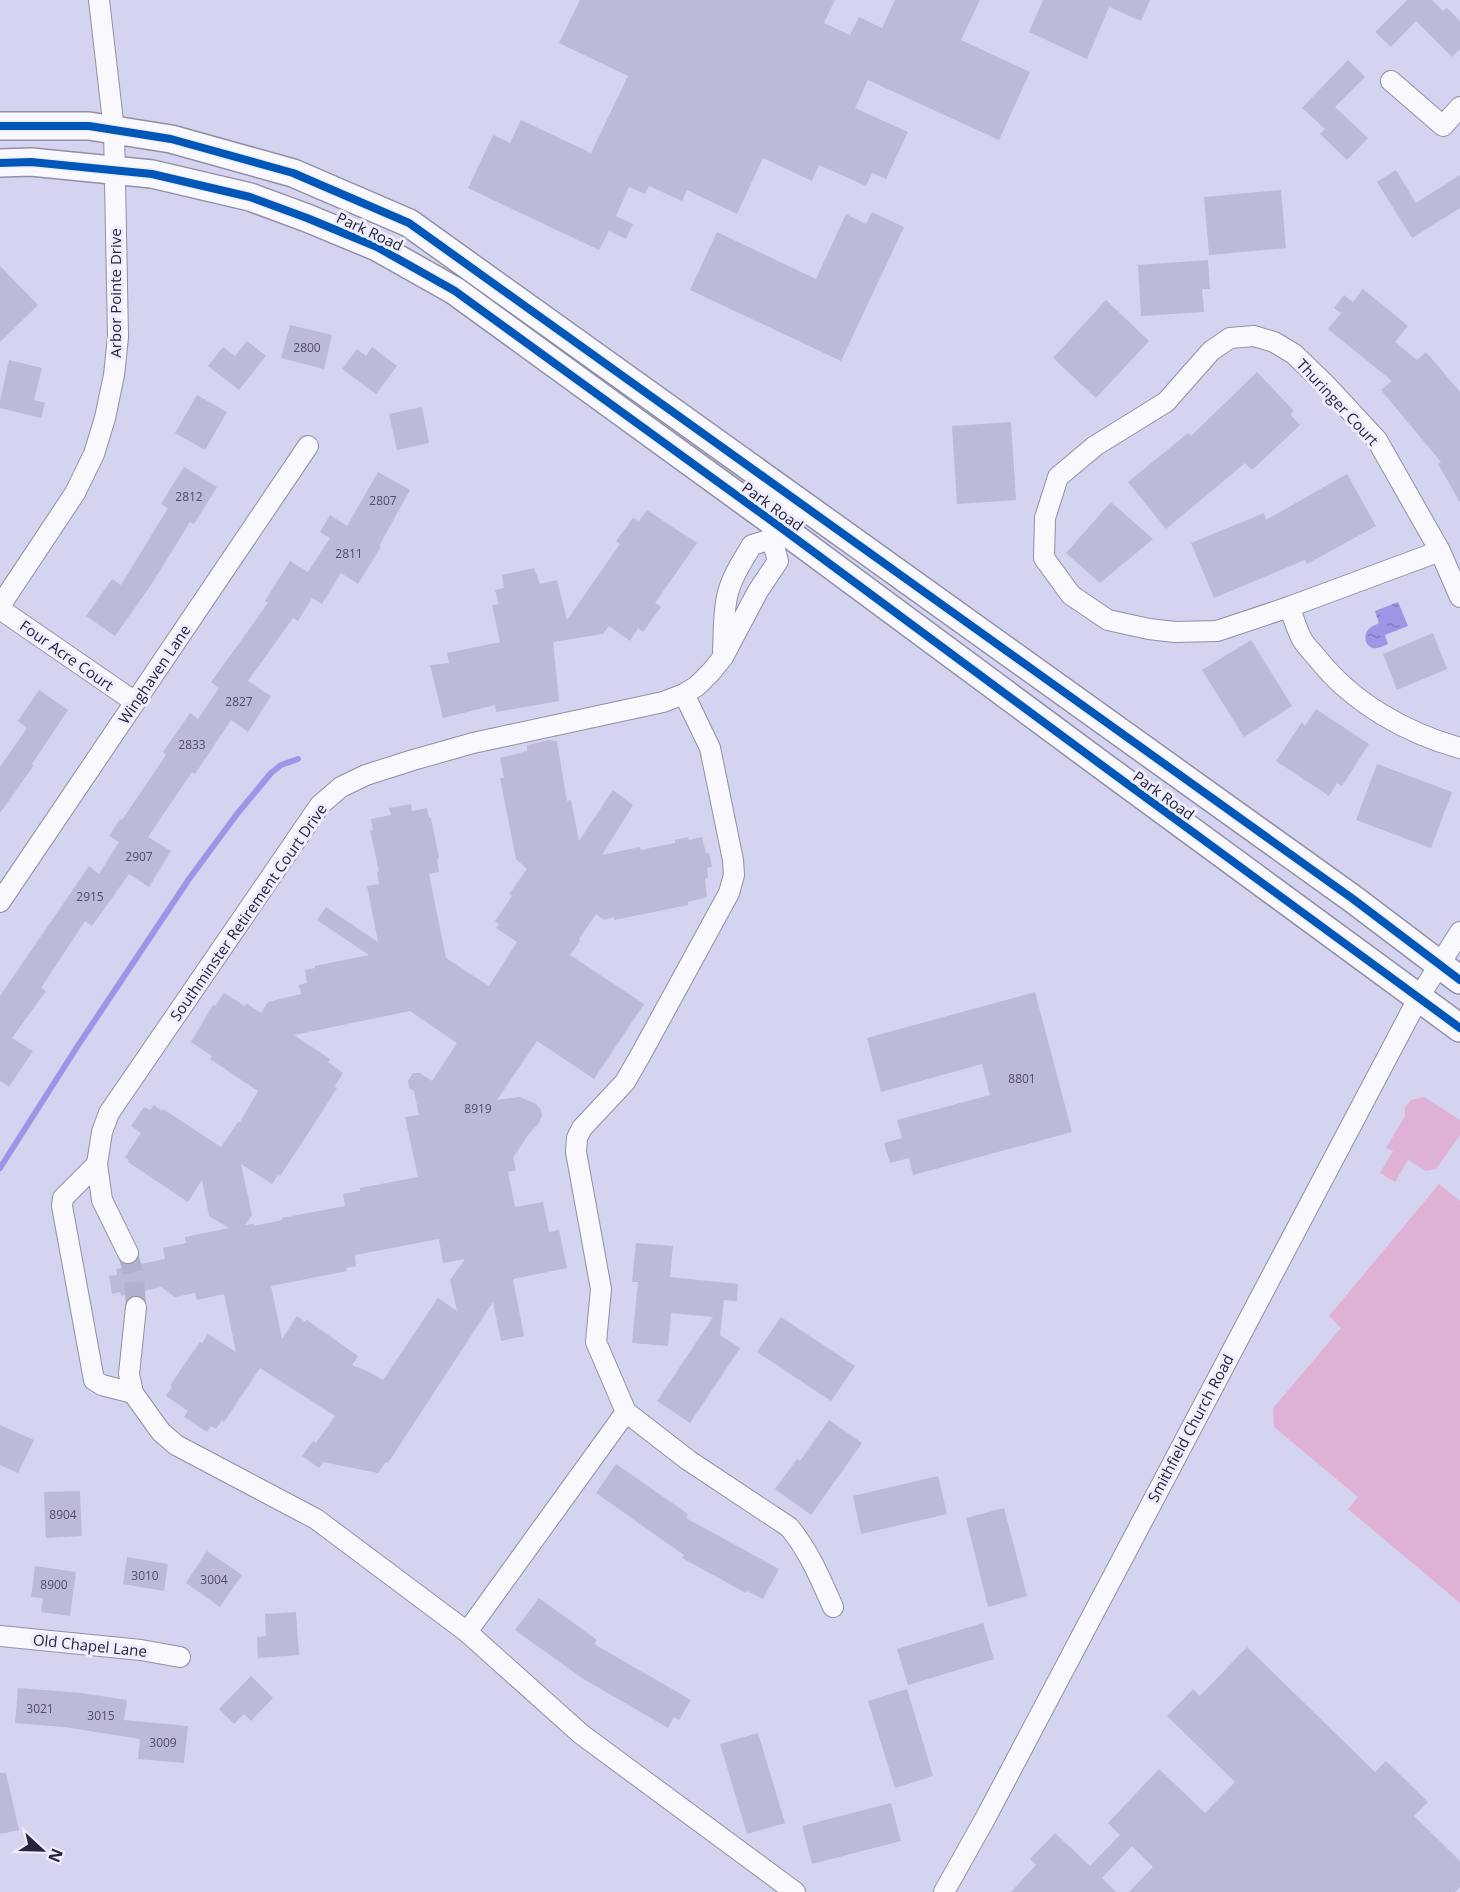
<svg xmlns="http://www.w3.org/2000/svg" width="1460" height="1892" font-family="'Open Sans',sans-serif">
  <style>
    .green { fill: #e0b1d7 }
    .water { fill: url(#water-ripples) }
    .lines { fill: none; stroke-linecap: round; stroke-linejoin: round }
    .stream { stroke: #9d95e6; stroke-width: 6 }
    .building { fill: #bbbad7; fill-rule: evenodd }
    .street-tunnel { stroke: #b1b1cc; stroke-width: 20; stroke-dasharray: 20 10; stroke-linecap: butt }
    .street-casing { stroke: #908fa6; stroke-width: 22 }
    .secondary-casing { stroke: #908fa6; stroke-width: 30 }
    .street { stroke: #f9f9fd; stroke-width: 20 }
    .secondary { stroke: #f9f9fd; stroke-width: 27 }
    .cycleway-casing { stroke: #ededfb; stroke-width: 11 }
    .cycleway { stroke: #0057b8; stroke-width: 8 }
    .labels { text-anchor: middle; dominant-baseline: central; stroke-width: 6; stroke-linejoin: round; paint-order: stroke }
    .number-label { font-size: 12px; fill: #504e68 }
    .street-label { font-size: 15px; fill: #26243e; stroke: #ededfb }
  </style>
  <defs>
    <pattern id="water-ripples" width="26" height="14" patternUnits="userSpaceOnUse" patternTransform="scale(1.5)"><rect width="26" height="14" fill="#9d95e6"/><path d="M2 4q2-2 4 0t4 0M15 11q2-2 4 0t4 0" fill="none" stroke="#8079bc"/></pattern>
  </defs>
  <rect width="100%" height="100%" fill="#d4d4f0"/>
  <g class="green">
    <path d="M1424,1097L1460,1120V1135L1436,1169L1426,1171L1408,1160L1395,1182L1380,1173L1393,1151L1386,1148L1405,1116V1108L1411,1100Z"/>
    <path d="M1439,1184L1460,1201V1603L1348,1509L1358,1497L1274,1427L1273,1408L1341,1328L1329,1316Z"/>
  </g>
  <path class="water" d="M1398,602L1408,626L1385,635L1388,644C1383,646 1378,649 1373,648C1364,646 1363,633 1370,628C1373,625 1376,625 1379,623L1375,611Z"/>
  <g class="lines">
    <path class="stream" d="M0,1168L77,1047L189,879L237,814L271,773L281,765L298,759"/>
  </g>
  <g class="building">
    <path d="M580,0H835L824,23L850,35L859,17L882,28L895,0H980L961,40L1030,72L999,140L868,80L855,108L908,132L886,179L872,173L866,186L819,165L812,181L763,158L737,214L687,190L682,201L649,186L645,194L629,187L616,216L633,224L626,239L609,231L599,250L468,188L493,135L510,143L521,120L591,153L628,76L559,43Z"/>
    <path d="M1043,0H1150L1141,21L1109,7L1087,59L1029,32Z"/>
    <path d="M1407,0H1432L1443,11L1447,8L1460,21V49L1452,57L1416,21L1391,47L1375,32Z"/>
    <path d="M1348,60L1365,77L1335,107L1368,138L1347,160L1320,134L1325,129L1302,108Z"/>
    <path d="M1396,170L1416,203L1460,175V208L1412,238L1377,182Z"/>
    <path d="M1281,190L1286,248L1209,255L1204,197Z"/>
    <path d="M872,212L904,227L841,361L690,290L717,232L816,279L846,214L866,224Z"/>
    <path d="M1208,260L1210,289H1202L1204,312L1141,316L1138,265Z"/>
    <path d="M0,266L38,305L0,342Z"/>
    <path d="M1363,289L1408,326L1395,342L1417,360L1426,352L1460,392V502L1438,464L1441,462L1381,390L1392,381L1328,329L1341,313L1334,308L1344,295L1353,302Z"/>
    <path d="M1106,300L1149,341L1096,398L1053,358Z"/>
    <path d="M290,325L332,335L324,369L281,358Z"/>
    <path d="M247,341L266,356L239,390L208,366L223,347L235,356Z"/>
    <path d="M372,347L397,366L376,394L342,369L357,349L366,356Z"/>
    <path d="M9,360L42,368L34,400L45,403L41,418L0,408V401Z"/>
    <path d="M1257,372L1294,411L1290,414L1300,425L1252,470L1245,463L1166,529L1128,482L1188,433L1191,436Z"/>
    <path d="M197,395L227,412L205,450L175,433Z"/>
    <path d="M422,407L429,443L397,450L389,414Z"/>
    <path d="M1011,422L1016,500L957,504L952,426Z"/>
    <path d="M184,467L217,487L194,524L190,522L151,585L115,636L86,616L112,579L121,585L168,508L161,504Z"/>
    <path d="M378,472L410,490L379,546L381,547L358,584L341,573L322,604L312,598L298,621L293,618L248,681L271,696L248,732L231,720L195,774L192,772L148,837L171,851L149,887L129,874L92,926L85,921L41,988L46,991L12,1038L33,1051L9,1087L0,1081V996L89,866L99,874L119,842L109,836L120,819L122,820L166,755L163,752L190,713L198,719L219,688L211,682L268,603L265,601L290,561L308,572L330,538L320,532L330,515L347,526Z"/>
    <path d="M1347,474L1376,526L1307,564L1305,560L1214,598L1191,543L1264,513L1266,520Z"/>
    <path d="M1111,502L1153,539L1100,583L1066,553Z"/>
    <path d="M647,510L697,543L655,603L661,607L643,632L638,628L630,641L609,626L603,634L553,642L559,701L496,712L495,705L443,718L430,665L449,663L447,653L500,642L492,605L499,604L495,590L504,588L502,575L534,568L540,584L557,580L567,620L620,544L616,541L633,518L639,521Z"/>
    <path d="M1433,633L1447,669L1397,690L1383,654Z"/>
    <path d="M1251,640L1292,706L1244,737L1202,670Z"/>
    <path d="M39,690L68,710L32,764L34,765L0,813V767L27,728L18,721Z"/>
    <path d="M1316,709L1369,744L1342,786L1337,783L1329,796L1276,761L1302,722L1305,726Z"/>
    <path d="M549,740L557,741L567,801L571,800L579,841L613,790L633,805L602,855L640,847L641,850L675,843V840L688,837L689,840L702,837L706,854L709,853L712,867L707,868L708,878L705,879L707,897L688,902V905L614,920V917L604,920L596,914L579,939L580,941L570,955L644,1004L594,1079L537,1041L497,1100L520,1097L536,1104L541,1110L542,1116L539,1123L528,1135L513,1158L516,1170L508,1172L515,1207L543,1202L549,1232L559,1230L567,1268L513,1279L524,1336L501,1341L493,1302L388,1463L386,1462L378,1473L323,1462L319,1468L302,1456L313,1441L316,1443L335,1416L260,1368L224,1422L222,1420L216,1429L211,1426L207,1432L184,1417L188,1411L166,1396L172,1387L170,1386L181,1369L200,1342L202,1343L208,1334L236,1352L224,1294L197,1300L195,1293L175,1297L161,1287L121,1296L120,1292L112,1294L109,1276L117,1275L116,1269L165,1259L163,1248L186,1243L185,1237L229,1228L209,1216L202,1180L188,1202L128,1162L129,1160L125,1157L141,1133L131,1126L144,1107L150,1110L154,1105L162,1111L163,1109L221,1147L238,1122H240L258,1091L210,1059L212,1056L191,1042L213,1005L215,1006L224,993L245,1006L246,1003L261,1013L268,1002L301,994L299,985L307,983L305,970L315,968V966L369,955L317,920L326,907L378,942L367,886L379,884L377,872L379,871L370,830H373L371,819L391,815L389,808L411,804L412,811L427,808L429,818H431L439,858L437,859L439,872L429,874L446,958L489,986L517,942L496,928L499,924L495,921L512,896L509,894L527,869L516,859L500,778H504L500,758L527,751V745ZM410,1011L457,1043L432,1081L420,1073H413L408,1081L409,1088L414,1091L419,1115L405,1117L418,1177L360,1188V1191L343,1194L345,1206L282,1218V1220L254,1226V1224L245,1225L252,1215L241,1164L272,1184L278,1175L280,1176L309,1132L337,1088L335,1086L343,1073L328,1062L330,1059L294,1035ZM439,1239L443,1263L465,1259L450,1280L457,1311L438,1298L383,1380L367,1371L352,1365L358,1356L307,1320L305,1322L297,1316L282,1339L271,1286L347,1271L346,1268L356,1266L355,1255Z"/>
    <path d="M1377,764L1452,792L1431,848L1356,820Z"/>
    <path d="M1035,992L1072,1132L913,1175L909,1158L890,1163L884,1143L902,1138L897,1120L990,1095L982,1064L881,1092L867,1038Z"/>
    <path d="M636,1243L673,1246L670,1277L738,1284L737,1301L724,1300L720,1335L740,1348L690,1423L657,1401L713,1317L671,1313L668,1346L632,1343L638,1282H632Z"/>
    <path d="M781,1317L855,1366L831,1401L757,1352Z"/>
    <path d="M829,1420L862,1443L811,1515L775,1489L797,1459L800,1461Z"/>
    <path d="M0,1425L34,1440L18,1473L0,1465Z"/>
    <path d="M616,1464L688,1514L686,1518L779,1569L763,1599L747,1591L746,1593L682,1558L684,1555L596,1493Z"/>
    <path d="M938,1476L947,1514L861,1534L853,1496Z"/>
    <path d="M80,1491L82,1536L46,1538L44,1492Z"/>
    <path d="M1004,1508L1027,1596L988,1607L966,1518Z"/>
    <path d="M207,1551L242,1575L220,1607L186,1583Z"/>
    <path d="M127,1557L168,1564L164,1591L123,1584Z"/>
    <path d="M35,1566L76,1572L70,1616L41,1612L43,1598L31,1597Z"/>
    <path d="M539,1598L597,1640L594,1644L691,1700L679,1720L674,1717L668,1728L582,1678L515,1630Z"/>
    <path d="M296,1612L299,1655L258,1658L257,1637L266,1636L265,1614Z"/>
    <path d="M983,1623L994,1659L908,1685L897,1649Z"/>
    <path d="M1247,1647L1375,1772L1386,1761L1428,1802L1414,1816L1460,1861V1887L1455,1892H1129L1153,1867L1132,1846L1102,1878L1116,1892H1011L1036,1865L1030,1859L1055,1833L1090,1866L1120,1835L1108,1823L1159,1769L1205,1813L1235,1782L1167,1716L1193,1689L1200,1696Z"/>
    <path d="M251,1676L273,1698L251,1721L244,1714L234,1724L219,1709Z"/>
    <path d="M18,1688L81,1693L127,1700L124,1720L188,1726L184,1763L138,1759L140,1739L64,1727L15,1723Z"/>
    <path d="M907,1689L933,1776L895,1788L868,1701Z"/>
    <path d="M758,1733L785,1823L747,1834L720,1744Z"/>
    <path d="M0,1773H6L19,1830L0,1834Z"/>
    <path d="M891,1803L901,1841L812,1864L802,1826Z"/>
  </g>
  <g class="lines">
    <path class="street-tunnel" d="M128,1253L134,1277L136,1307"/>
    <g class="street-casing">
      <g id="street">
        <path d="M1391,81L1443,126L1460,107"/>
        <path d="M1440,551L1289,607L1217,631L1175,632L1149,629L1108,620L1071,595L1044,558L1045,518L1058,477L1095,446L1166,402L1211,351L1230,338L1254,336L1274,342L1294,354L1328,387L1377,440L1440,551L1460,597"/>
        <path d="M0,606L75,493L94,454L105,418L114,375L118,337L114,130L99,0"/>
        <path d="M1289,607C1294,618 1297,631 1303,641C1307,647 1313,653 1318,659C1353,703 1406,733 1460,748"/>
        <path d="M0,609L135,702"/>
        <path d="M723,651C724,632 723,611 728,593C732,576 743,560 752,545L772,539L798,501"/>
        <path d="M0,902L308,446"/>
        <path d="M97,1164L102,1132L109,1113L320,805L341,787L366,775L413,760L473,743L663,702L684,694L697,686L711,672L723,657L758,591L778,561L772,539"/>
        <path d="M128,1253L102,1200L97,1164L63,1198L62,1206L94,1380L102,1385L133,1393L129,1374L136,1307"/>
        <path d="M133,1393L161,1432L176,1445L316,1519L467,1632L581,1734L795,1892"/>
        <path d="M626,1412L688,1460L789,1527C809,1551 820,1578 833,1607"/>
        <path d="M467,1632L626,1412L596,1342L601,1289L576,1152L577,1138L582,1128L625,1082L640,1056L729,893L734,875L733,860L710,748L684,694"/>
        <path d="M0,1636L141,1650L180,1657"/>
        <path d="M944,1892L986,1817L1419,997L1460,932"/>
      </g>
    </g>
    <g class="secondary-casing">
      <g id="secondary">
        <path d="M0,126H89L171,139L293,173L409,223L1353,899L1460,980"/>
        <path d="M0,163L31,162L152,174L250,197L307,218L377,247L455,291L780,527L1111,772L1460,1028"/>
      </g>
    </g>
    <use href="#street" class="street"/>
    <use href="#secondary" class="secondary"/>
    <g class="cycleway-casing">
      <g id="cycleway">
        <path d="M0,126H89L171,139L293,173L409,223L1353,899L1460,980"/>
        <path d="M0,163L31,162L152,174L250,197L307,218L377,247L455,291L780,527L1111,772L1460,1028"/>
      </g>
    </g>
    <use href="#cycleway" class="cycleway"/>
  </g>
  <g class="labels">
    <g class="number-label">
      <text x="307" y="347">2800</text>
      <text x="189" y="496">2812</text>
      <text x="383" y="500">2807</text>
      <text x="349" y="553">2811</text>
      <text x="239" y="701">2827</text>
      <text x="192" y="744">2833</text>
      <text x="139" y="856">2907</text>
      <text x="90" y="896">2915</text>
      <text x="1022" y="1078">8801</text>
      <text x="478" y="1108">8919</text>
      <text x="63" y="1514">8904</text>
      <text x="145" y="1575">3010</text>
      <text x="214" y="1579">3004</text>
      <text x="54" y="1584">8900</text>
      <text x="40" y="1708">3021</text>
      <text x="101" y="1715">3015</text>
      <text x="163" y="1742">3009</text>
    </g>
    <g class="street-label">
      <text transform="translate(370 231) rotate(25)">Park Road</text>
      <text transform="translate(115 293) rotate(-90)">Arbor Pointe Drive</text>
      <text transform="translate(1338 402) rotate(47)">Thuringer Court</text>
      <text transform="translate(773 506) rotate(36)">Park Road</text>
      <text transform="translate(67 655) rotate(35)">Four Acre Court</text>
      <text transform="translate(154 674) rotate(-56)">Winghaven Lane</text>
      <text transform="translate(1164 795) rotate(36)">Park Road</text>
      <text transform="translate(248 912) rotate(-55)">Southminster Retirement Court Drive</text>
      <text transform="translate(1190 1428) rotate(-62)">Smithfield Church Road</text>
      <text transform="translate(90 1645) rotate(6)">Old Chapel Lane</text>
    </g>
  </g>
  <g transform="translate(42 1850) rotate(112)" stroke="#ededfb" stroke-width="4.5" paint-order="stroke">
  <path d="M0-4.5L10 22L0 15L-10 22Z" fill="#26243e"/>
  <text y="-9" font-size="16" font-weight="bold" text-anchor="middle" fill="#26243e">N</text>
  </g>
</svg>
